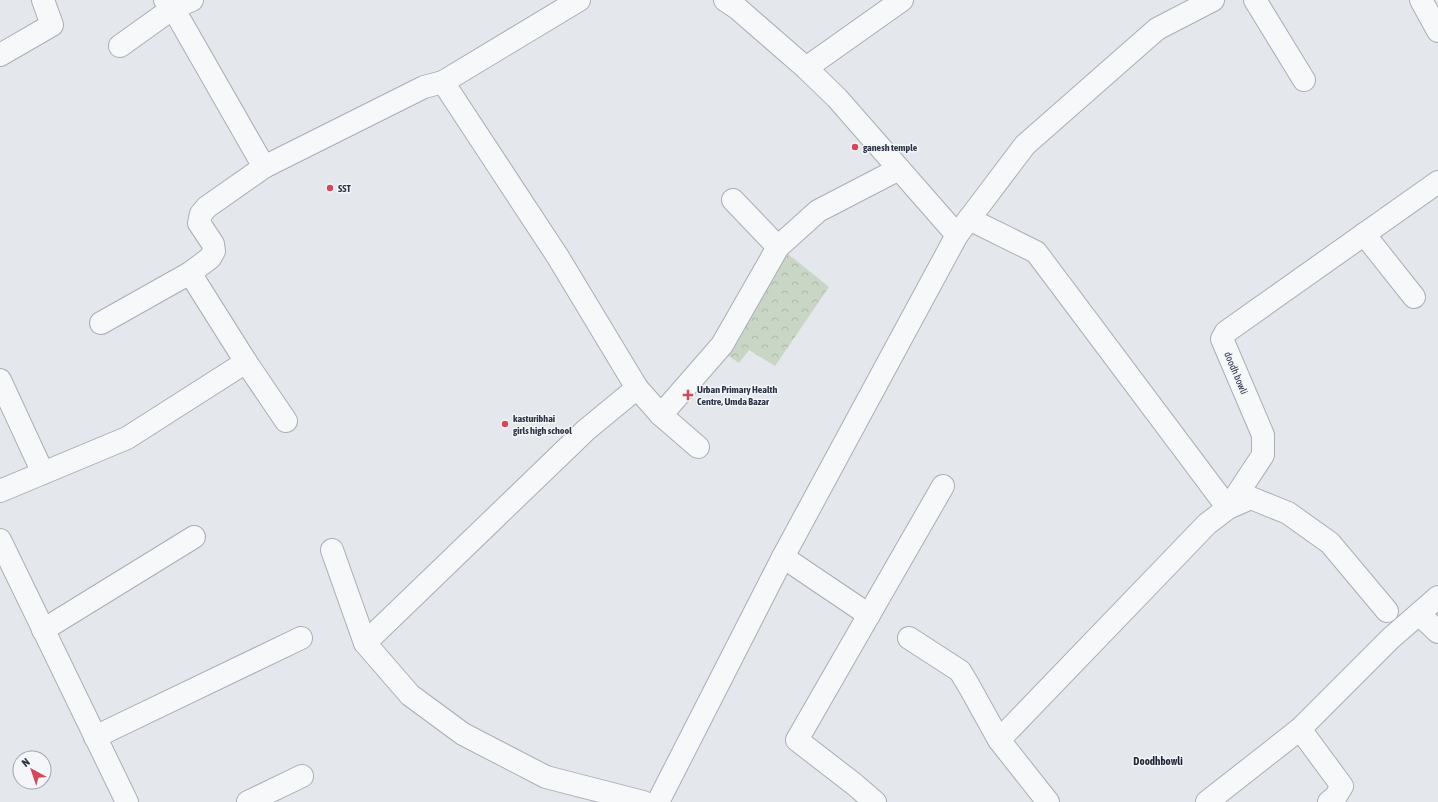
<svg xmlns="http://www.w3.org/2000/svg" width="1438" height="802" font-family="'Asap Condensed',sans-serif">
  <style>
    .park { fill: url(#park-crowns) }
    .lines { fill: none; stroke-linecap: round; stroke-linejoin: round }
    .minor-casing { stroke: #a9aeb7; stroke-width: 24 }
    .minor { stroke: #f7f8fa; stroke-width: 22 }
    .poi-dot { fill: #d1495b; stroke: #f4f6f9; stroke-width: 1.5 }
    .labels { text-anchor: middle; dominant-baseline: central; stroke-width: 3; stroke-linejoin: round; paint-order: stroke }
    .poi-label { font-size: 10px; font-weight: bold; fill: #2b3445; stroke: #f4f6f9; text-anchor: start }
    .street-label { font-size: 10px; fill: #2b3445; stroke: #f4f6f9 }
    .neighbourhood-label { font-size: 11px; font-weight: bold; fill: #1d2536; stroke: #f4f6f9 }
  </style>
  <defs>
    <pattern id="park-crowns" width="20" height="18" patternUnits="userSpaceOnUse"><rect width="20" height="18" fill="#c9d6c5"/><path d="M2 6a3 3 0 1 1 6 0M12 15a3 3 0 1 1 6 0" fill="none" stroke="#adb8ab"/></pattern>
  </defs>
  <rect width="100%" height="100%" fill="#e4e7ec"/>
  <path class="park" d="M788,254L829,287L775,366L749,350L739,363L723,352Z"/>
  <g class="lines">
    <g class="minor-casing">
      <g id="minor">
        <path d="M165,0L173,8L192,0"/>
        <path d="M725,0L737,8L806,68L837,98L957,235"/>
        <path d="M1255,0L1304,80"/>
        <path d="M1421,0L1438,31"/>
        <path d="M120,46L173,8L264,167L424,87L443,82L558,257L637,388L586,430L365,643"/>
        <path d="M0,55L52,25L43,0"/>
        <path d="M806,68L902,0"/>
        <path d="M443,82L579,0"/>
        <path d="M733,200L778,247"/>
        <path d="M969,219L1036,252L1228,508L1263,455V435L1222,339L1226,332L1438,182"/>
        <path d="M1364,234L1414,297"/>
        <path d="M101,323L190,273"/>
        <path d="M246,362L286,421"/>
        <path d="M0,380L43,473"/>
        <path d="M637,388L661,415L698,447"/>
        <path d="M661,415L722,345L778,247L818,211L899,169"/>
        <path d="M0,491L127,438L246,362L190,273L210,258L214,251L213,244L199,223L201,214L207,207L264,167"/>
        <path d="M0,540L127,802"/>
        <path d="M332,550L365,643L410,695L463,734L546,777L643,802"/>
        <path d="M783,557L869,615"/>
        <path d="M1419,614L1438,632"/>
        <path d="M43,630L194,537"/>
        <path d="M909,638L960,671L969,686L999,740L1048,802"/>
        <path d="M1300,729L1342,786L1336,796L1329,802"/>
        <path d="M95,737L301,638"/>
        <path d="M999,740L1207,524L1228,508L1251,498L1288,513L1330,543L1387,611"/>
        <path d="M248,802L302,776"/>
        <path d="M658,802L783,557L957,235L1025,145L1157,29L1213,0"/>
        <path d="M875,802L854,784L797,740L943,486"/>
        <path d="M1207,802L1300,729L1391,638L1438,597"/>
      </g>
    </g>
    <use href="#minor" class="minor"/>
  </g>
  <g class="poi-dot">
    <circle cx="855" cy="147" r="4"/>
    <circle cx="330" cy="188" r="4"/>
    <path d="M686 389h4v4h4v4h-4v4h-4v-4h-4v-4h4z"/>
    <circle cx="505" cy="424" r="4"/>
  </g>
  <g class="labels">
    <g class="poi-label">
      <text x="863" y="147">ganesh temple</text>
      <text x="338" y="188">SST</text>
      <text x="697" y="389">Urban Primary Health<tspan x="697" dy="12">Centre, Umda Bazar</tspan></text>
      <text x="513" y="418">kasturibhai<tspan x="513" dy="12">girls high school</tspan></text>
    </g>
    <g class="street-label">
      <text transform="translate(1236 373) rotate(67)">doodh bowli</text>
    </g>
    <g class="neighbourhood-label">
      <text x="1158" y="761">Doodhbowli</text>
    </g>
  </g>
  <g transform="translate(32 770) rotate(320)"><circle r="19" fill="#f4f6f9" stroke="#a4a8b1"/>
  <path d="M0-3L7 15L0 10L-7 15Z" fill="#d1495b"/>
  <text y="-6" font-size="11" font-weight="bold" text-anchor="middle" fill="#2b3445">N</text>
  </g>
</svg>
